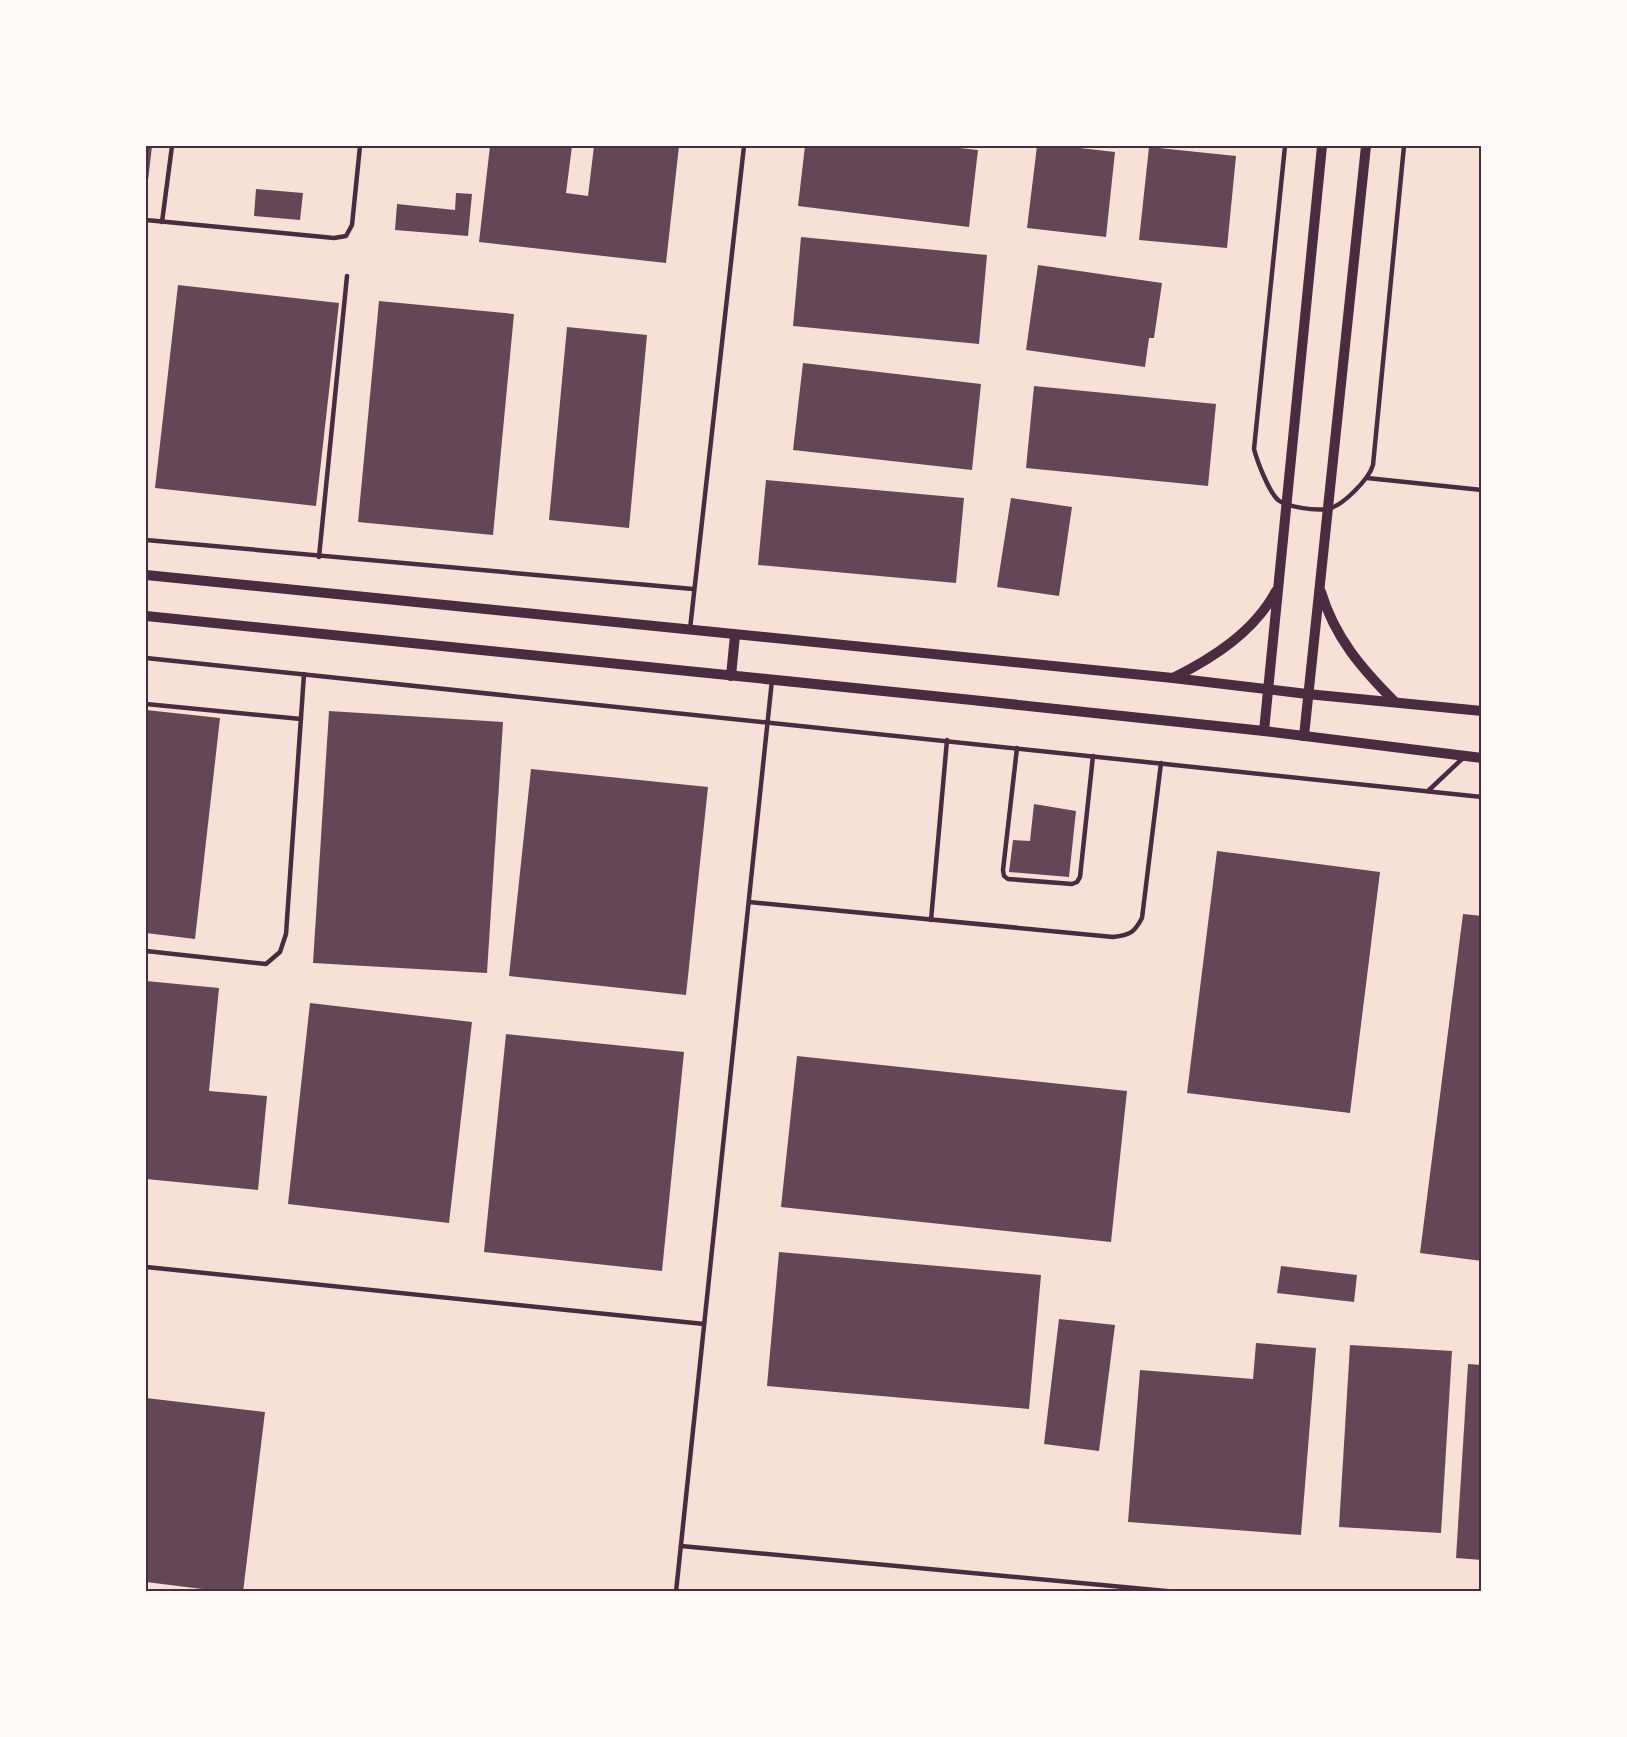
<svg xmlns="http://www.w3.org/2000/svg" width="1627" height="1737" font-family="'Space Grotesk',sans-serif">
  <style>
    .building { fill: #644757 }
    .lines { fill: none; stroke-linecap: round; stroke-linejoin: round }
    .service { stroke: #4a2c40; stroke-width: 4.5 }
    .tertiary { stroke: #4a2c40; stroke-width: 10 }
    .neatline { fill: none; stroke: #4a2c40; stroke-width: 2 }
  </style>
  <rect width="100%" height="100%" fill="#f7e1d7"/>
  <g class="building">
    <path d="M146,146H152L147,189H146Z"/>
    <path d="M490,146H572L566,193L588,196L594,146H679L666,263L479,242Z"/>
    <path d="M805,146H941L978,150L969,227L798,206Z"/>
    <path d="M1037,146H1062L1115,152L1106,237L1027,228Z"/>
    <path d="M1149,147L1236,156L1227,248L1139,240Z"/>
    <path d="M256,189L303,193L300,220L254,216Z"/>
    <path d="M456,193L472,194L468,236L395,230L397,204L455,210Z"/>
    <path d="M801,237L987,255L979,344L793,326Z"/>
    <path d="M1038,265L1162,283L1154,338H1149L1145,367L1026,350Z"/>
    <path d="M178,285L339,303L316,506L155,488Z"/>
    <path d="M379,301L514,314L493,535L358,522Z"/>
    <path d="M567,327L647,335L629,528L549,520Z"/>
    <path d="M803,363L981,384L972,470L793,450Z"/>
    <path d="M1034,386L1216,404L1208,486L1026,468Z"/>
    <path d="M766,480L964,498L956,583L758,565Z"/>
    <path d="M1011,498L1072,507L1059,596L997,587Z"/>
    <path d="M146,710L220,718L195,939L146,933Z"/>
    <path d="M329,711L503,722L487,973L313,963Z"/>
    <path d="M531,769L708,787L686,995L509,976Z"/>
    <path d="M1034,804L1076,811L1069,877L1009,872L1013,840L1030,841Z"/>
    <path d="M1217,851L1380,872L1350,1113L1187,1093Z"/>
    <path d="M1463,914L1482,916V1261L1420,1253Z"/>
    <path d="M146,981L219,988L209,1091L267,1096L258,1190L146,1179Z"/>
    <path d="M310,1003L472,1022L449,1223L288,1204Z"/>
    <path d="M506,1034L684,1052L662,1271L484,1252Z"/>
    <path d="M797,1056L1127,1091L1111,1242L781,1207Z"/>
    <path d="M779,1252L1041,1275L1029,1409L767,1386Z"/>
    <path d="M1281,1266L1357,1275L1354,1302L1277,1293Z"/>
    <path d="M1059,1319L1115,1325L1099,1451L1044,1444Z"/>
    <path d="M1256,1343L1316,1348L1301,1535L1128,1522L1140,1370L1253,1379Z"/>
    <path d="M1350,1345L1452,1351L1441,1533L1339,1527Z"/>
    <path d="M1468,1364L1482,1365V1560L1456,1558Z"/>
    <path d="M146,1398L265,1412L243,1592H226L146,1582Z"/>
  </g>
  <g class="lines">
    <g class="service">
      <path d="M1285,146L1254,449C1257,461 1269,492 1278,500C1287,507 1315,511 1327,509C1342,507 1369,479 1373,465L1404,146"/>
      <path d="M146,220L334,238L346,236L352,225L360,146"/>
      <path d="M162,222L172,146"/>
      <path d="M1367,478L1482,490"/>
      <path d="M146,540L693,589"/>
      <path d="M319,557L347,276"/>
      <path d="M690,629L744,146"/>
      <path d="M146,658L1482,797"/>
      <path d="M146,704L301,719"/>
      <path d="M1017,748L1003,870L1004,876L1008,879L1072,884L1077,882L1080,877L1093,756"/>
      <path d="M1428,791L1463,758"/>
      <path d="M749,902L1113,937C1130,935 1134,933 1142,918L1161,763"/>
      <path d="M931,920L947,740"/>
      <path d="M146,951L266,964L280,952L286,934L304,674"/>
      <path d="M146,1267L704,1324"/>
      <path d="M681,1546L1177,1592"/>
      <path d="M676,1592L772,680"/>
    </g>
    <g class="tertiary">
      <path d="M146,575L1173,678L1307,694L1482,711"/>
      <path d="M1321,592C1335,638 1362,669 1395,702"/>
      <path d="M146,616L972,700L1264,731L1482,758"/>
      <path d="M731,676L735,635"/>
      <path d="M1173,678C1213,658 1254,632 1276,591"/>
      <path d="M1264,731L1322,146"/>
      <path d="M1304,736L1366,146"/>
    </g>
  </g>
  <rect width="1627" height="1737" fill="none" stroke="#fffaf5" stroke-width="294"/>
  <rect x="147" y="147" width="1333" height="1443" class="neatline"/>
</svg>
